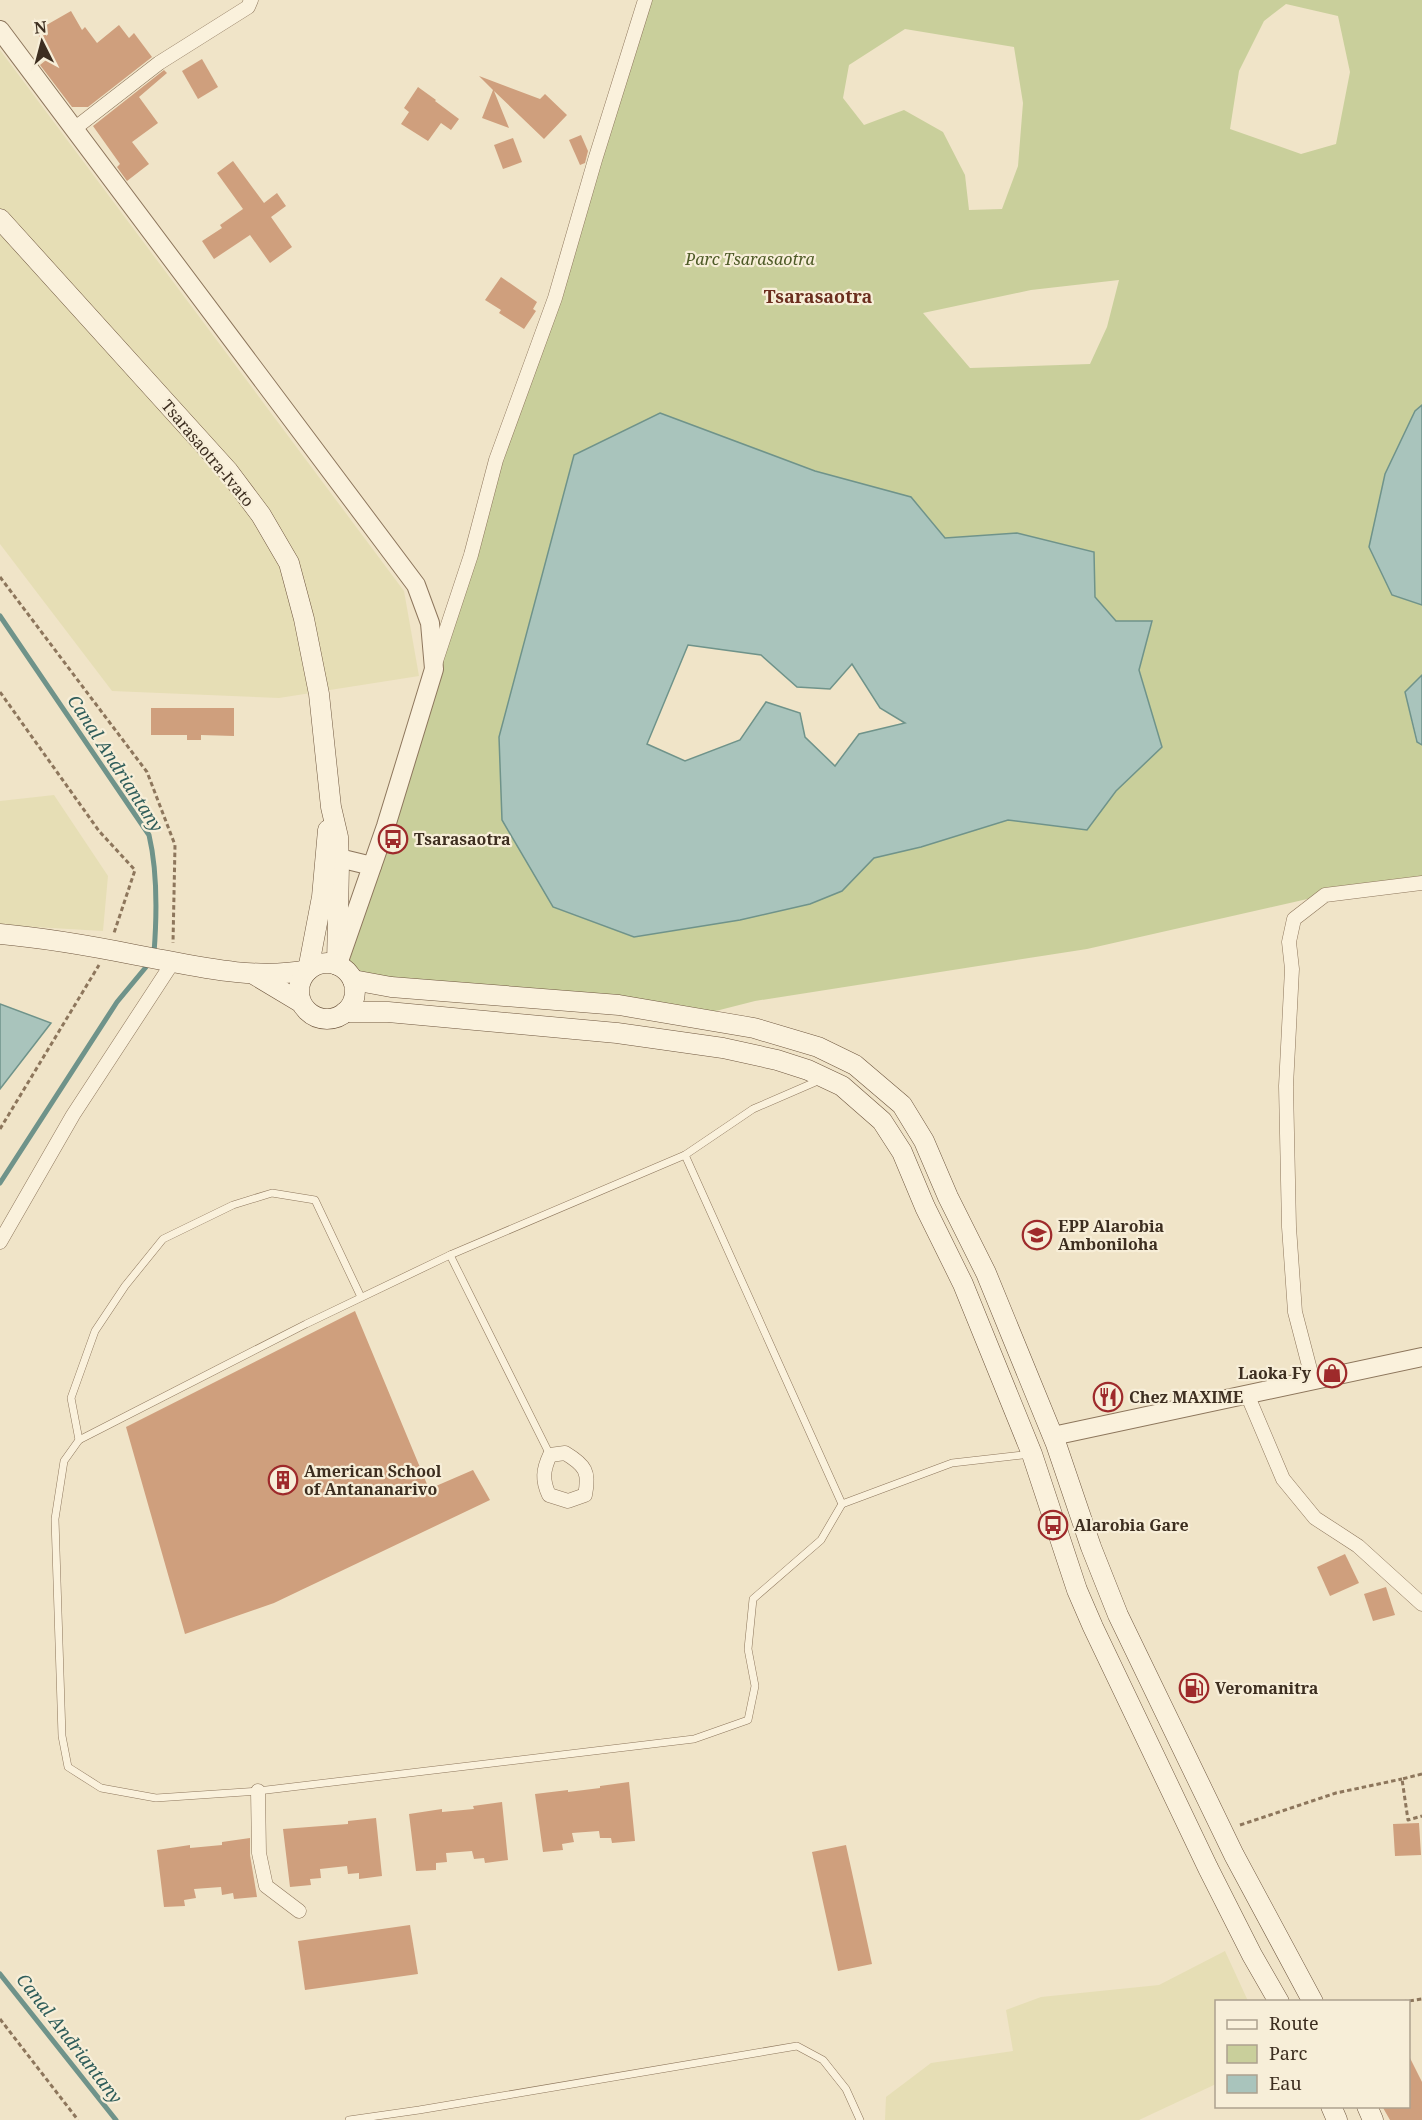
<svg xmlns="http://www.w3.org/2000/svg" width="1422" height="2120" font-family="'Noto Serif',serif">
  <style>
    .farmland { fill: #e6deb5 }
    .green { fill: #c9cf9b; fill-rule: evenodd }
    .water { fill: #a9c4bc; stroke: #6f938a; stroke-width: 1.5; fill-rule: evenodd }
    .lines { fill: none; stroke-linecap: round; stroke-linejoin: round }
    .stream { stroke: #6f938a; stroke-width: 5 }
    .building { fill: #cf9f7d }
    .service-casing { stroke: #8d765c; stroke-width: 8 }
    .minor-casing { stroke: #8d765c; stroke-width: 15 }
    .tertiary-casing { stroke: #8d765c; stroke-width: 20 }
    .secondary-casing { stroke: #6f573f; stroke-width: 21 }
    .path { stroke: #8d765c; stroke-width: 3; stroke-dasharray: 4.5 3; stroke-linecap: butt }
    .service { stroke: #faf1dc; stroke-width: 7 }
    .minor { stroke: #faf1dc; stroke-width: 14 }
    .tertiary { stroke: #faf1dc; stroke-width: 18 }
    .secondary { stroke: #faf1dc; stroke-width: 20 }
    .labels { text-anchor: middle; dominant-baseline: central; stroke-width: 4.5; stroke-linejoin: round; paint-order: stroke }
    .park-label { font-size: 16px; font-style: italic; fill: #4d5a26; stroke: #f7eed8 }
    .street-label { font-size: 16px; fill: #3d2e20; stroke: #f7eed8 }
    .poi-label { font-size: 16px; font-weight: bold; fill: #3d2e20; stroke: #f7eed8; text-anchor: start }
    .neighbourhood-label { font-size: 18px; font-weight: bold; fill: #6b2e1e; stroke: #f7eed8 }
    .water-label { font-size: 18px; font-style: italic; fill: #2f5d5a; stroke: #f7eed8 }
  </style>
  <rect width="100%" height="100%" fill="#f0e4c8"/>
  <g class="farmland">
    <path d="M0,50L404,591L419,676L279,698L112,691L0,544Z"/>
    <path d="M54,795L108,876L103,931L0,925V801Z"/>
    <path d="M1225,1951L1248,2001L1216,2002V2084L1139,2120H885L886,2097L931,2063L1013,2051L1006,2010L1041,1997L1159,1985Z"/>
  </g>
  <path class="green" d="M646,0H1422V405L1415,411L1392,595L1422,605V675L1405,692L1416,741L1422,745V883L1325,895L1087,949L755,1001L700,1015L364,977L359,969L349,962L421,709ZM1286,4L1338,16L1350,72L1336,144L1301,154L1230,129L1239,71L1264,21ZM905,29L1014,47L1023,103L1018,166L1002,209L969,210L965,175L943,132L904,110L864,125L843,98L849,65ZM1119,280L1107,327L1090,364L970,368L923,313L1031,290ZM660,413L815,471L911,497L945,538L1017,533L1094,552L1095,597L1116,621H1152L1139,669L1162,747L1116,791L1087,830L1008,820L921,847L874,858L740,920L634,937L553,907Z"/>
  <g class="water">
    <path d="M1422,405V605L1392,595L1369,547L1385,474L1415,411Z"/>
    <path d="M660,413L815,471L911,497L945,538L1017,533L1094,552L1095,597L1116,621H1152L1139,670L1162,747L1116,791L1087,830L1008,820L921,847L874,858L842,891L810,904L740,920L634,937L553,907L502,820L499,737L574,455ZM688,645L761,655L797,687L830,689L852,664L880,708L905,723L859,734L835,766L805,737L800,713L766,702L740,740L685,761L647,744Z"/>
    <path d="M1422,675V745L1417,742L1405,692Z"/>
    <path d="M0,1004L51,1023L0,1089Z"/>
  </g>
  <g class="lines">
    <g class="stream">
      <path d="M0,616L149,835C158,873 157,914 154,953"/>
      <path d="M0,1183L117,1002L151,961"/>
      <path d="M0,1974L116,2120"/>
    </g>
  </g>
  <g class="building">
    <path d="M71,11L82,30L85,27L97,43L119,25L129,38L134,33L152,57L88,107H72L40,65L51,56L36,31Z"/>
    <path d="M202,59L218,87L198,99L182,71Z"/>
    <path d="M164,70L167,73L139,97L158,123L132,142L149,164L127,181L117,167L120,164L93,126Z"/>
    <path d="M479,76L540,99L545,94L567,115L544,139L494,91L509,128L482,118L493,90Z"/>
    <path d="M418,87L436,100L435,101L459,119L451,130L441,123L428,141L401,124L409,112L404,108Z"/>
    <path d="M581,135L588,151L585,163L580,165L569,140Z"/>
    <path d="M513,138L522,162L503,169L494,145Z"/>
    <path d="M233,161L264,203L277,193L286,206L271,217L292,247L270,263L250,235L214,259L202,241L222,228L220,225L243,209L217,173Z"/>
    <path d="M501,277L537,302L533,309L536,311L524,329L499,313L501,310L485,300Z"/>
    <path d="M151,708H234V736L201,735V740H187V735H151Z"/>
    <path d="M355,1311L429,1489L473,1470L490,1500L274,1603L185,1634L126,1427Z"/>
    <path d="M1345,1554L1359,1583L1330,1596L1317,1567Z"/>
    <path d="M1386,1587L1395,1615L1373,1621L1364,1594Z"/>
    <path d="M629,1782L635,1841L612,1843L611,1838H600L599,1831L572,1833L574,1842L562,1844L563,1850L543,1852L535,1794L568,1790V1792L600,1788V1786Z"/>
    <path d="M502,1802L508,1860L485,1863L484,1858L474,1859L472,1851L446,1853L447,1862L436,1863V1870L416,1871L409,1814L442,1809V1812L474,1809L473,1806Z"/>
    <path d="M376,1818L382,1876L359,1879V1873L348,1874L347,1866L320,1869L321,1878L310,1879L311,1885L290,1887L283,1829L348,1824V1821Z"/>
    <path d="M1419,1823L1421,1855L1395,1856L1393,1824Z"/>
    <path d="M250,1838V1855L257,1897L234,1899L233,1893L222,1895L221,1887L194,1889L196,1898L184,1900L185,1906L164,1907L157,1850L190,1845V1848L222,1845V1842Z"/>
    <path d="M846,1845L872,1964L838,1971L812,1852Z"/>
    <path d="M410,1925L418,1974L305,1990L298,1941Z"/>
    <path d="M1408,2054L1422,2082V2120H1390L1382,2106H1408Z"/>
  </g>
  <g class="lines">
    <g class="service-casing">
      <g id="service">
        <path d="M820,1080L753,1109L685,1155L450,1255L306,1324L79,1440L64,1461L55,1519L62,1736L68,1767L101,1788L156,1798L258,1791L694,1739L748,1720L755,1686L748,1649L753,1599L821,1540L842,1504"/>
        <path d="M685,1155L842,1504L952,1463L1031,1454"/>
        <path d="M450,1255L550,1455"/>
        <path d="M79,1440L71,1398L95,1331L125,1286L163,1239L233,1205L272,1193L315,1200L361,1297"/>
        <path d="M349,2120L419,2110L797,2046L823,2060L846,2089L860,2120"/>
      </g>
    </g>
    <g class="minor-casing">
      <g id="minor">
        <path d="M74,129L159,63L248,7L251,0"/>
        <path d="M435,664L471,555L496,460L555,298L595,160L645,0"/>
        <path d="M0,1242L73,1115L173,962"/>
        <path d="M1313,1381L1295,1312L1289,1227L1286,1086L1292,969L1289,942L1294,919L1325,895L1422,883"/>
        <path d="M1247,1394L1283,1479L1315,1518L1358,1546L1422,1604"/>
        <path d="M565,1453C585,1465 590,1472 585,1495L568,1501L549,1495C542,1480 543,1470 550,1455Z"/>
        <path d="M258,1791L259,1853L266,1886L299,1911"/>
      </g>
    </g>
    <g class="tertiary-casing">
      <g id="tertiary">
        <path d="M0,30L416,585L430,623L434,669L386,826L339,961"/>
        <path d="M339,858L372,866"/>
        <path d="M1053,1436L1422,1357"/>
      </g>
    </g>
    <g class="secondary-casing">
      <g id="secondary">
        <path d="M0,219L228,471L261,515L289,563L304,619L319,694L331,807L338,837L339,864L337,965"/>
        <path d="M0,934C45,938 91,946 136,955C192,965 251,981 308,970"/>
        <circle cx="327" cy="991" r="28"/>
        <path d="M308,970L322,897L328,830"/>
        <path d="M255,975L300,1002"/>
        <path d="M353,980L391,987L619,1005L754,1028L818,1047L855,1065L902,1105L924,1141L948,1197L986,1273L1056,1444L1091,1547L1118,1615L1234,1855L1313,2002"/>
        <path d="M345,1012H388L617,1033L723,1048L777,1060L808,1070L842,1086L882,1121L902,1152L925,1207L963,1284L1032,1454L1077,1590L1093,1627L1208,1868L1252,1955L1279,2002"/>
        <path d="M1331,2106L1337,2120"/>
        <path d="M1367,2106L1373,2120"/>
      </g>
    </g>
    <g class="path">
      <path d="M0,577L147,772L175,845L173,943"/>
      <path d="M0,692L99,831L135,870L114,933"/>
      <path d="M0,1129L99,965"/>
      <path d="M1422,1774L1402,1779L1408,1820L1422,1816"/>
      <path d="M1240,1825L1336,1793L1402,1779"/>
      <path d="M1402,2002L1422,1999"/>
      <path d="M0,2019L78,2120"/>
    </g>
    <use href="#service" class="service"/>
    <use href="#minor" class="minor"/>
    <use href="#tertiary" class="tertiary"/>
    <use href="#secondary" class="secondary"/>
  </g>
  <defs>
    <g id="bus-ring" transform="scale(1.5)"><circle r="9.5" fill="#f7eed8" stroke="#9e2a2b" stroke-width="1.5"/><path d="M-5-6H5V4H4V6H2V4H-2V6H-4V4H-5ZM-3.5-4V0h7V-4ZM-3.5 1.2v1.5H-2V1.2ZM2 1.2v1.5H3.5V1.2Z" fill="#9e2a2b"/></g>
    <g id="school-ring" transform="scale(1.5)"><circle r="9.5" fill="#f7eed8" stroke="#9e2a2b" stroke-width="1.5"/><path d="M0-5L7-2L0 1L-7-2ZM-4 1L0 2.5L4 1V4Q0 6-4 4Z" fill="#9e2a2b"/></g>
    <g id="shop-ring" transform="scale(1.5)"><circle r="9.5" fill="#f7eed8" stroke="#9e2a2b" stroke-width="1.5"/><path d="M-5-2.5h2.3a2.7 3.5 0 0 1 5.4 0H5L5.5 6h-11ZM-1.5-2.5h3a1.5 2.3 0 0 0-3 0Z" fill="#9e2a2b"/></g>
    <g id="restaurant-ring" transform="scale(1.5)"><circle r="9.5" fill="#f7eed8" stroke="#9e2a2b" stroke-width="1.5"/><path d="M-5-6h1v4h1v-4h1v4h1v-4h1v5L-1.5 .5V6h-2V.5L-5-1ZM5-6V6H3V1.5H1.5Q1.5-4 5-6Z" fill="#9e2a2b"/></g>
    <g id="building-ring" transform="scale(1.5)"><circle r="9.5" fill="#f7eed8" stroke="#9e2a2b" stroke-width="1.5"/><path d="M-4-6H4V6H1V3H-1V6H-4ZM-2.5-4.3h1.7v1.8h-1.7ZM.8-4.3h1.7v1.8H.8ZM-2.5-1h1.7V.8h-1.7ZM.8-1h1.7V.8H.8Z" fill="#9e2a2b"/></g>
    <g id="fuel-ring" transform="scale(1.5)"><circle r="9.5" fill="#f7eed8" stroke="#9e2a2b" stroke-width="1.5"/><path d="M-5.5-6h7V0h2V4h1.3V-2.5L3-4.5l.8-.8L6-3V5H2.5V1h-1V6h-7ZM-4.2-4.7v3.2H.2V-4.7Z" fill="#9e2a2b"/></g>
  </defs>
  <g fill-rule="evenodd">
    <use href="#bus-ring" x="393" y="839"/>
    <use href="#school-ring" x="1037" y="1235"/>
    <use href="#shop-ring" x="1332" y="1373"/>
    <use href="#restaurant-ring" x="1108" y="1397"/>
    <use href="#building-ring" x="283" y="1480"/>
    <use href="#bus-ring" x="1053" y="1525"/>
    <use href="#fuel-ring" x="1194" y="1688"/>
  </g>
  <g class="labels">
    <g class="park-label">
      <text x="750" y="259">Parc Tsarasaotra</text>
    </g>
    <g class="street-label">
      <text transform="translate(208 453) rotate(50)">Tsarasaotra-Ivato</text>
    </g>
    <g class="poi-label">
      <text x="414" y="839">Tsarasaotra</text>
      <text x="1058" y="1226">EPP Alarobia<tspan x="1058" dy="18">Amboniloha</tspan></text>
      <text x="1311" y="1373" text-anchor="end">Laoka Fy</text>
      <text x="1129" y="1397">Chez MAXIME</text>
      <text x="304" y="1471">American School<tspan x="304" dy="18">of Antananarivo</tspan></text>
      <text x="1074" y="1525">Alarobia Gare</text>
      <text x="1215" y="1688">Veromanitra</text>
    </g>
    <g class="neighbourhood-label">
      <text x="818" y="296">Tsarasaotra</text>
    </g>
    <g class="water-label">
      <text transform="translate(116 763) rotate(57)">Canal Andriantany</text>
      <text transform="translate(70 2038) rotate(52)">Canal Andriantany</text>
    </g>
  </g>
  <rect x="1215" y="2000" width="195" height="108" fill="#f7eed8" stroke="#ada18e" stroke-width="1.5"/>
  <rect x="1227" y="2020" width="30" height="9" fill="#faf1dc" stroke="#ada18e" stroke-width="1.5"/>
  <text x="1269" y="2030" font-size="18" fill="#3d2e20">Route</text>
  <rect x="1227" y="2045" width="30" height="18" fill="#c9cf9b" stroke="#ada18e" stroke-width="1.5"/>
  <text x="1269" y="2060" font-size="18" fill="#3d2e20">Parc</text>
  <rect x="1227" y="2075" width="30" height="18" fill="#a9c4bc" stroke="#ada18e" stroke-width="1.5"/>
  <text x="1269" y="2090" font-size="18" fill="#3d2e20">Eau</text>
  <g transform="translate(42 42) rotate(354)" stroke="#f7eed8" stroke-width="4.5" paint-order="stroke">
  <path d="M0-4.5L10 22L0 15L-10 22Z" fill="#3d2e20"/>
  <text y="-9" font-size="16" font-weight="bold" text-anchor="middle" fill="#3d2e20">N</text>
  </g>
</svg>
